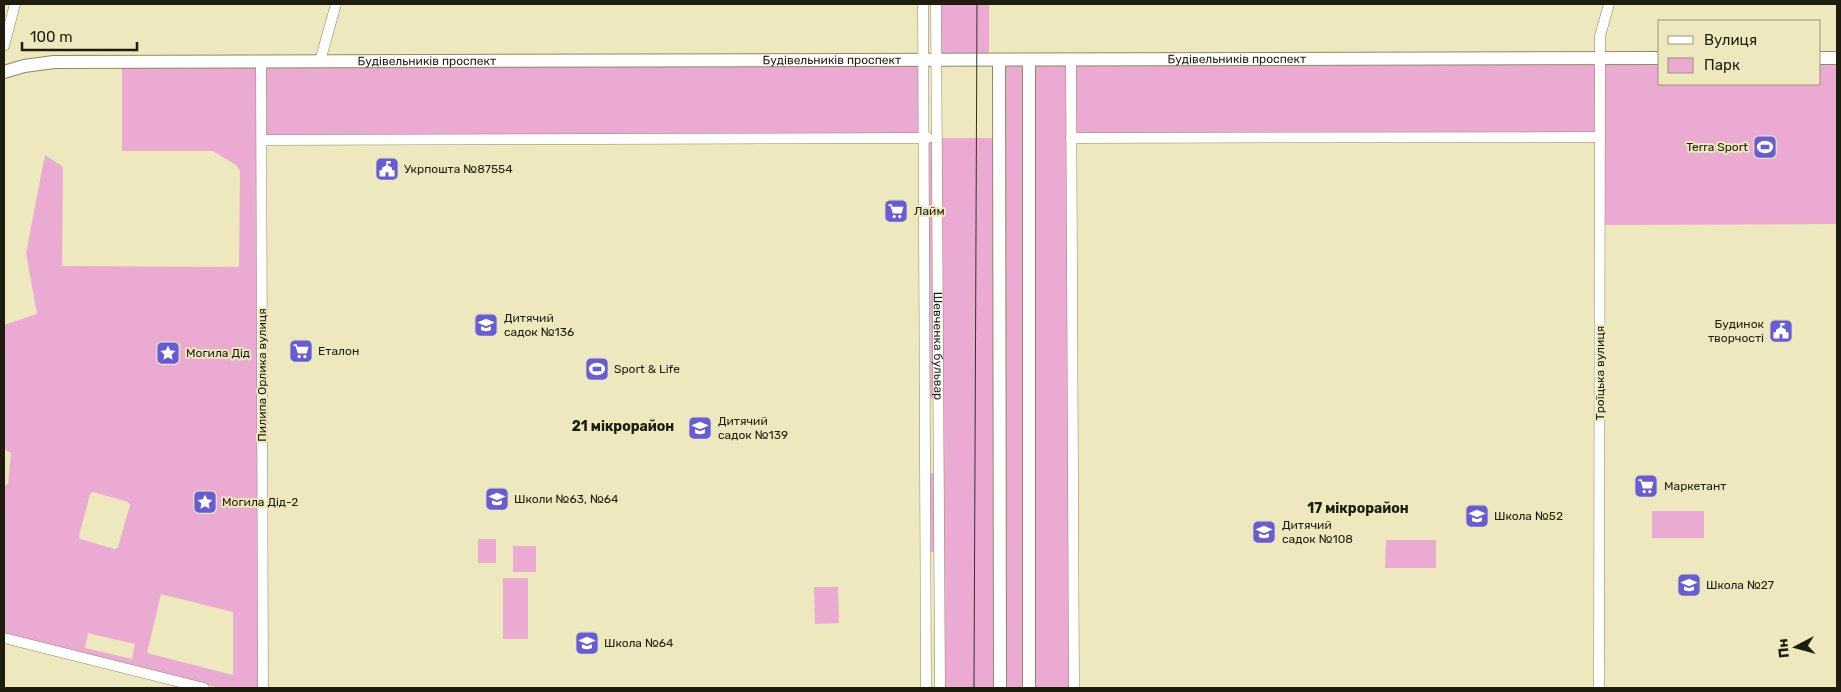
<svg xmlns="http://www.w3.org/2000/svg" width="1841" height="692" font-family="Rubik,sans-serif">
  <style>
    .green { fill: #ebaad1; fill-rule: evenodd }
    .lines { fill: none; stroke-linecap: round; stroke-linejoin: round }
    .minor-casing { stroke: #8e8961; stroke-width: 11 }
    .major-casing { stroke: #8e8961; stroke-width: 14 }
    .minor { stroke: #fff; stroke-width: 10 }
    .major { stroke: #fff; stroke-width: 12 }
    .tram { stroke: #34321f; stroke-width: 1 }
    .labels { text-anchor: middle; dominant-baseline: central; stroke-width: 4; stroke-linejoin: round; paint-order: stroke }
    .street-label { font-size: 12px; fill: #1e1c0c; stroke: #ede8bd }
    .poi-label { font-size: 12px; fill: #1e1c0c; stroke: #ede8bd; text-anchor: start }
    .neighbourhood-label { font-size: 14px; font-weight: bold; fill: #1e1c0c; stroke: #ede8bd }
  </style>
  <rect width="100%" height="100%" fill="#ede8bd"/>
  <g class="green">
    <rect x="940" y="4" width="49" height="51"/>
    <path d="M1595,62V133L1076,134V64Z"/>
    <path d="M1660,62V84H1820V62H1837V224L1604,225V63Z"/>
    <path d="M918,64V135L266,137V66Z"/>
    <path d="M1003,64H1025V688H1004Z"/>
    <path d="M1033,64H1067L1069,688H1033Z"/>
    <path d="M257,65L259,688H220L4,634V486L8,484L11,453L4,449V325L37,314L26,253L45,155L63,167L62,266L239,267L240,171L236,165L213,151H122V66ZM93,492L128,502L130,505L118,547L115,549L80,539L79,536L90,494ZM161,594L233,612V675L147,653ZM88,633L135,644L132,659L85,648Z"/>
    <path d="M940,138H995L996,688H944Z"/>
    <path d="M925,141H933L934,398H927Z"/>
    <path d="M935,473L936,552H928V474Z"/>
    <rect x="1652" y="511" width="52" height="27"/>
    <rect x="478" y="539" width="18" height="24"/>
    <path d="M1386,540H1436V568H1385Z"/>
    <rect x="513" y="546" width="23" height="26"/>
    <rect x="503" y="578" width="25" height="61"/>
    <path d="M814,587H838L839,623L815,624Z"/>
  </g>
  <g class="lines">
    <g class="minor-casing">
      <g id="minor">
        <path d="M923,4L926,688"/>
        <path id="s1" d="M936,4L940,688"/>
        <path d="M4,46L15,4"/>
        <path d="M1071,59L1074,688"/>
        <path d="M261,61L263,688"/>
        <path d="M320,61L336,4"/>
        <path d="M1071,138L1600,137"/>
        <path d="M262,140L928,138"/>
        <path d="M4,638L204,688"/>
        <path d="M1599,688L1600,36L1609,4"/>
      </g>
    </g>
    <g class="major-casing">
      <g id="major">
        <path d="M1820,58H1837"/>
        <path d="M999,60L1000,688"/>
        <path d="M1029,60V688"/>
        <path id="s2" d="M4,72L24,66L54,62L1660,58"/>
      </g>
    </g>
    <use href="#minor" class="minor"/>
    <use href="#major" class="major"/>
    <path class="tram" d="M974,688L977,4"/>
  </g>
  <defs>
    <g id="stadium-square" transform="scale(1.25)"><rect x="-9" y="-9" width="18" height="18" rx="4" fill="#665cd5" stroke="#ede8bd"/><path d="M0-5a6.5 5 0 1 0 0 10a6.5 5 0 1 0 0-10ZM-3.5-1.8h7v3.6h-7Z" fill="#fff"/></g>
    <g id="civic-square" transform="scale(1.25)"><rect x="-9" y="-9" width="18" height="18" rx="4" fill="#665cd5" stroke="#ede8bd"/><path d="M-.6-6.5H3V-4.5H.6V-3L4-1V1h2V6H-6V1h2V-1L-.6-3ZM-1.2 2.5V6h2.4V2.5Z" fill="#fff"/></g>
    <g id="supermarket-square" transform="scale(1.25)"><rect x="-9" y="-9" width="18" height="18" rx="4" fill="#665cd5" stroke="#ede8bd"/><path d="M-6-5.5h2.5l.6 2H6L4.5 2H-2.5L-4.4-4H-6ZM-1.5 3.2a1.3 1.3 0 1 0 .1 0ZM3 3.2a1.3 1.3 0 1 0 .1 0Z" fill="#fff"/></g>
    <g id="school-square" transform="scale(1.25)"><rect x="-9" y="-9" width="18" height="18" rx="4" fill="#665cd5" stroke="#ede8bd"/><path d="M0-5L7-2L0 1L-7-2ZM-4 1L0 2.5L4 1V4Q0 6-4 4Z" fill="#fff"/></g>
    <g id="sight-square" transform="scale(1.25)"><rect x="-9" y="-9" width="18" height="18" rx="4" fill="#665cd5" stroke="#ede8bd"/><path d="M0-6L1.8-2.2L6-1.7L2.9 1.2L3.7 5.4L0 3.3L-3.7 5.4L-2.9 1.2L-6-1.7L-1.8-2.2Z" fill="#fff"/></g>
  </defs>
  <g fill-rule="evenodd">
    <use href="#stadium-square" x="1765" y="147"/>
    <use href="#civic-square" x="387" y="169"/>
    <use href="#supermarket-square" x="896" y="211"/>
    <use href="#school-square" x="486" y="325"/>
    <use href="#civic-square" x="1781" y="331"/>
    <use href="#supermarket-square" x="301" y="351"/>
    <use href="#sight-square" x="168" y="353"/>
    <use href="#stadium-square" x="597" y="369"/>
    <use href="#school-square" x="700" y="428"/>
    <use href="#supermarket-square" x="1646" y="486"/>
    <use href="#school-square" x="497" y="499"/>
    <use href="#sight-square" x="205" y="502"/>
    <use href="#school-square" x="1477" y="516"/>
    <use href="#school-square" x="1264" y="532"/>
    <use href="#school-square" x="1689" y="585"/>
    <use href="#school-square" x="587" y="643"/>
  </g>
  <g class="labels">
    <g class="street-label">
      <text stroke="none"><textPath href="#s2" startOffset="1234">Будівельників проспект</textPath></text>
      <text stroke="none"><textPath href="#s2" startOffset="829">Будівельників проспект</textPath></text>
      <text stroke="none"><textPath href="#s2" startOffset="424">Будівельників проспект</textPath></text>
      <text stroke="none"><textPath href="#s1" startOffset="342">Шевченка бульвар</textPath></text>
      <text transform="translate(1600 373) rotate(-90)">Троїцька вулиця</text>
      <text transform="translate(262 375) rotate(-90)">Пилипа Орлика вулиця</text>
    </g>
    <g class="poi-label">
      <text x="1748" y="147" text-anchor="end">Terra Sport</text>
      <text x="404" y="169">Укрпошта №87554</text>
      <text x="914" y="211">Лайм</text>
      <text x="504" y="318">Дитячий<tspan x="504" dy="14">садок №136</tspan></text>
      <text x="1764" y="324" text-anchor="end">Будинок<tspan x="1764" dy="14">творчості</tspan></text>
      <text x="318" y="351">Еталон</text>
      <text x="186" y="353">Могила Дiд</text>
      <text x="614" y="369">Sport &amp; Life</text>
      <text x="718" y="421">Дитячий<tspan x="718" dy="14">садок №139</tspan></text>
      <text x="1664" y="486">Маркетант</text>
      <text x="514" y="499">Школи №63, №64</text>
      <text x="222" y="502">Могила Дiд-2</text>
      <text x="1494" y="516">Школа №52</text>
      <text x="1282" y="525">Дитячий<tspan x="1282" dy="14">садок №108</tspan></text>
      <text x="1706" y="585">Школа №27</text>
      <text x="604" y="643">Школа №64</text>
    </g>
    <g class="neighbourhood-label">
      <text x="623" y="426">21 мікрорайон</text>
      <text x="1358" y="508">17 мікрорайон</text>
    </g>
  </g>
  <rect width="1841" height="692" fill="none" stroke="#1e1c0c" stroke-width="10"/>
  <rect x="1658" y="20" width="162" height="65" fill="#ede8bd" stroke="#9a9676"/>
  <rect x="1668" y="36" width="25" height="8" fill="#ffffff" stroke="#9a9676"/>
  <text x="1704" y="45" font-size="15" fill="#1e1c0c">Вулиця</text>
  <rect x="1668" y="58" width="25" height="15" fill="#ebaad1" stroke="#9a9676"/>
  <text x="1704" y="70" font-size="15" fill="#1e1c0c">Парк</text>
  <g transform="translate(1796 647) rotate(264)" stroke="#ede8bd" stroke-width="4" paint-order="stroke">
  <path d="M0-4L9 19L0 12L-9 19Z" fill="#1e1c0c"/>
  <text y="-8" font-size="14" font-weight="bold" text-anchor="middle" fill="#1e1c0c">Пн</text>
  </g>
  <path d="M22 42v8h115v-8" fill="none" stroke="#1e1c0c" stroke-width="2.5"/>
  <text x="30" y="42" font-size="15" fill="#1e1c0c" stroke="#ede8bd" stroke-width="4" paint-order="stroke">100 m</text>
</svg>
